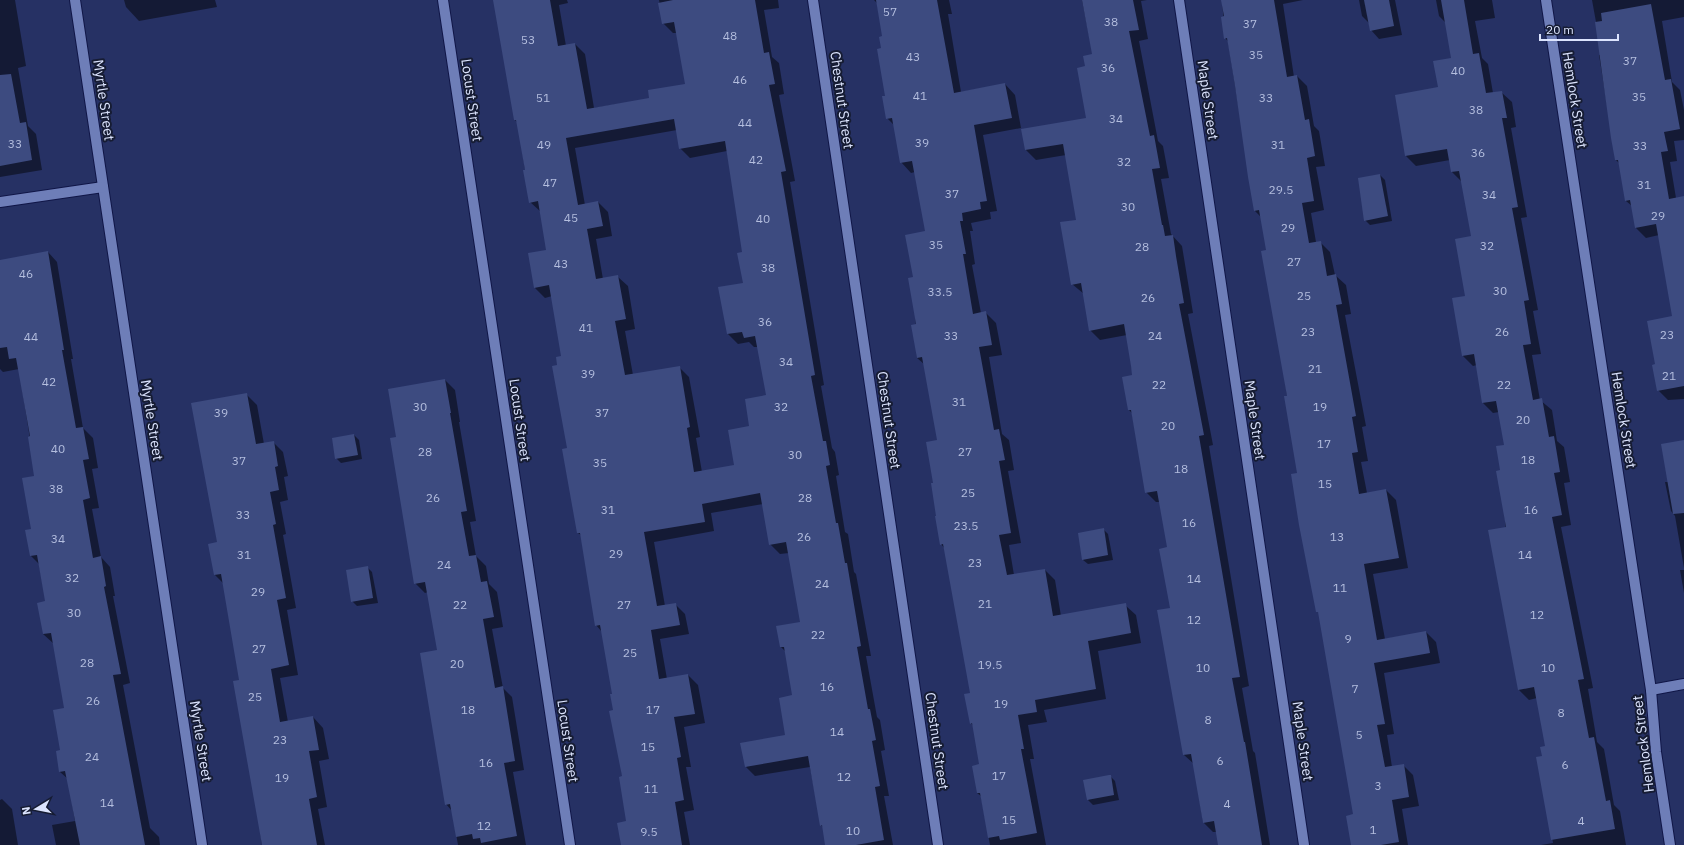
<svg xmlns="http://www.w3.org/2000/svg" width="1684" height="845" font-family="'IBM Plex Sans',sans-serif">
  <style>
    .shadow { fill: #0007; fill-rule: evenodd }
    .building { fill: #3d4b80; fill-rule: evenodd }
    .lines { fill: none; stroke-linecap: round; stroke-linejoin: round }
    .minor-casing { stroke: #101647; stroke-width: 12 }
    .minor { stroke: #6e7eb8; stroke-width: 10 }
    .labels { text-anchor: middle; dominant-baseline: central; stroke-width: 4; stroke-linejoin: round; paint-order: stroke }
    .number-label { font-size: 12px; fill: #b4bede }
    .street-label { font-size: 14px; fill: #dce4fe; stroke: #161c33 }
  </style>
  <rect width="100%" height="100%" fill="#263164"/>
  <g class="shadow">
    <path d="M0,0H15L26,66L18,68L28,126L36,134L42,170L0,177Z"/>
    <path d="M124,0H215L217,7L139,21L126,7Z"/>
    <path d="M494,0H567L568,3L559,5L566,46L575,44L585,54L594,108L650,99L686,85L677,33H673L663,23L659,0H778L779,8L764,10L772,57L779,63L784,94L779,95L795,181L790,182L824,385L821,386L832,448L835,452L839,475L836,476L845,532L848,534L854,572L856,574L871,656H866L877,717L880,720L885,750L881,751L889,796H884L893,845H826L824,828L821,825L810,767L755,776L746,767L787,735L794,696L786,652L781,647L801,623L789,553L780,554L770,544L763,504L711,513L714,531L654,542L665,606L675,604L685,614L689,634L660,639L667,679L688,675L698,685L705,723L684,727L691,767H686L694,810L684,812L690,845H622L628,822L614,711L613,695L602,632L596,625L581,535L578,533L559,366L562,357L552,296L545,298L535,288L547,251L541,212L530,202L518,123L515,120ZM677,130L680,148L690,158L727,151L744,253V283L728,334L738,344L749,342L754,347H758L767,396L751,427L735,466L702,472L696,438L700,437L689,377L679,367L633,375L625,331L635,329L628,286L618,277L603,279L596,239L612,236L608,212L598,202L585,205L575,148Z"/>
    <path d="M874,0H949L952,14H948L961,92L1005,84L1015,95L1021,128L983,135L997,211L990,212L991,219L971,223L973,231H970L975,264L972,265L981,313H986L996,323L1002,355L989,357L1002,434L1009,440L1014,470L1008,471L1021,543L1009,545L1014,575L1045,570L1055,580L1061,616L1125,605L1136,615L1141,643L1098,651L1106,699L1044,710L1047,722L1028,725L1034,759H1030L1046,845H990L981,796L977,793L981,765L974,727L971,723V694L945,549L941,544L934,484L938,441L924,364L917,358L914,278L926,232L915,172L911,173L901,162L894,125L887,118L882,49L883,37L877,3Z"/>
    <path d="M1082,0H1147L1141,1L1148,39L1139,41L1158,141L1163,146L1169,178L1161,179L1171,234L1182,246L1193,313L1188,314L1213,445L1209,446L1249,686L1242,688L1253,751L1255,753L1270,845H1219L1217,832H1213L1203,822L1194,764L1184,755L1171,609L1168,548L1160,502H1156L1146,492L1132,413L1129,410L1133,376L1127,335L1100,340L1090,330L1084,294L1072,284L1077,220L1066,155L1036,160L1026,150L1022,130L1087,119L1086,67L1093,55Z"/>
    <path d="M1222,0H1303L1283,4L1294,77L1297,76L1307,86L1314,126L1319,131L1325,166L1316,167L1324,210L1311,213L1316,242H1320L1330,252L1335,275L1346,285L1351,314L1345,315L1366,426L1362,427L1368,461L1361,462L1367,493L1386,490L1396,500L1408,568L1373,574L1385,639L1426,632L1436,642L1440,663L1384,673L1394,734L1387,735L1392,767L1403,765L1413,775L1419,806L1402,809L1408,845H1352L1354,815L1320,614L1317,611L1267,251L1261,217L1255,211L1228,41L1225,38Z"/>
    <path d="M1359,0H1395L1402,35L1379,39L1371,30L1370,24L1362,16Z"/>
    <path d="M1436,0H1492L1495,18L1475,21L1482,58L1488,64L1493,93L1501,92L1512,102L1516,127L1511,128L1527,217L1521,218L1538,310L1533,311L1541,354L1532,355L1540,400L1552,410L1557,441L1564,447L1570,482L1564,483L1571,525L1561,527L1593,688L1588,689L1597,742L1604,749L1614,805L1620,811L1626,845H1541L1553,843L1538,758L1543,757L1546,747L1537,698L1529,700L1519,690L1501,471L1505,446L1499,412L1493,413L1483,403L1477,365L1473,366L1463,356L1466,296L1472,237L1462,182L1452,172L1450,160L1416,166L1406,156L1452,59L1446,23L1439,16Z"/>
    <path d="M1592,0H1684V17L1662,21L1672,82L1680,90L1684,110V140L1674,141L1677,161L1670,162L1676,198L1684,197V399L1668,400L1658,390L1656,365L1674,317L1659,235L1646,238L1636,228L1632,206L1626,201L1620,164L1616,160L1599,55H1602Z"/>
    <path d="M1380,175L1385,180L1392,221L1370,225L1365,220Z"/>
    <path d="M48,252L57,262L73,359H71L83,428L93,438L98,468L92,469L99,508L92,509L101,557L110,567L115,596H113L130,683L123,685L150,828L159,837L160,845H56L52,825L75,821L68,779L60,772L65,709L54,644L43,634L46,602L39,564L31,556L35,471L19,369L3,372L0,369V261Z"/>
    <path d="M445,380L455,390L460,422H459L476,521L470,522L476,556L486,566L489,584L497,592L503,627L492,629L503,688L512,697L524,770L513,772L526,845H458L452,811L446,804L438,651L428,592L425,593L415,583L397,438Z"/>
    <path d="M246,394L257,405L264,444L273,442L283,452L288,476L284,477L288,500L280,502L286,534L283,535L296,608L287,610L298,675L280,678L288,722L313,717L323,728L329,759L319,761L327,807L318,809L325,845H262L240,681L224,584L215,575L210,545L219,543Z"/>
    <path d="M354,435L359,440L362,459L341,463L336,458Z"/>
    <path d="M1684,441V568L1675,516L1671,511L1665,482H1668Z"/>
    <path d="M1103,529L1108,534L1113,560L1088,564L1083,560Z"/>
    <path d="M367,567L372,572L378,603L357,606L352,601Z"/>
    <path d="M1680,570H1684V593Z"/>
    <path d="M1110,776L1115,781L1119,800L1093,805L1088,800Z"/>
    <path d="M2,799L12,809L18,845H0V800Z"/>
  </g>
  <g class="building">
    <path d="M493,0H550L558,46L575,43L587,109L649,98L648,90L685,84L674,22L662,24L658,3L673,0H755L764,53L769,52L775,84L769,85L786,171L781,172L815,375L811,376L823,441H826L830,465L826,466L836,523H838L845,563H847L861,646L857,647L868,709H870L876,740L872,741L880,786L875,787L884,840L856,845H825L822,825L820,826L808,756L745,767L740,743L785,735L779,698L792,695L784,647H780L776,626L800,622L786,542L769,545L760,493L702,504L705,522L644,532L657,606L676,603L680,625L651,630L659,679L688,674L695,714L674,717L681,757L677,758L684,800L675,802L682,845H621L617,823L626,821L619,777L622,776L609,711L613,710L610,694H612L600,625L595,626L580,533H577L562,449L567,448L552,366L557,365L556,357L561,356L549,285L534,288L528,253L546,250L538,201L529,203L523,170H525L516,120H514ZM674,119L679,149L725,141L742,252L737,253L743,283L718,287L727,334L742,332L744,338L755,336L766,395L745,399L749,426L728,430L734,465L694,472L687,428L690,427L680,366L625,375L615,321L626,319L618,275L596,279L587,229L603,226L598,201L578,205L566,138Z"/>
    <path d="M876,0H937L954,93L1005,83L1012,118L974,125L987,201L980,202L981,209L962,213L963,221H960L966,254H963L973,314L986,311L992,345L979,347L994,430L999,429L1005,460L999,461L1011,533L999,535L1007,575L1045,569L1053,616L1126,603L1131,633L1088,641L1096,689L1035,700L1037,712L1018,715L1024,749H1021L1037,833L1000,840L999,836L988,838L980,793H977L972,766L979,764L972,723L970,724L964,694L970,693L943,544L940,545L935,516H936L931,483H933L926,442L937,440L922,357L917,358L911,325L916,324L908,278L913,277L905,235L925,231L912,161L900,163L892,118L886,119L882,96H885L877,49L881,48L879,37L882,36Z"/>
    <path d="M1082,0H1133L1139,30L1129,31L1150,136L1154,135L1160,168L1152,169L1162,225H1163L1165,236L1173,235L1176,256L1184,303L1179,304L1204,435L1199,436L1240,677L1232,678L1244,742H1245L1262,845H1218L1214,821L1203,823L1191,754L1183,755L1157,610L1170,608L1159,549L1167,547L1157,491L1145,493L1131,410H1128L1122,377L1132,375L1131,366L1124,324L1089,331L1081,283L1071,285L1060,222L1076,220L1063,144L1025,150L1021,129L1086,118L1077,68L1085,66L1083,56L1092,54Z"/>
    <path d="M1221,0H1274L1287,77L1297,75L1305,120L1309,119L1315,156L1307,158L1314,201L1302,203L1309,243L1321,241L1327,276L1336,274L1342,304L1336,305L1356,416L1352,417L1358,452L1352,453L1359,494L1386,489L1399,558L1364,564L1377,640L1426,631L1430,653L1374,663L1385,724L1377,725L1385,767L1404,764L1409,797L1392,800L1399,842L1381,845H1351L1346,816L1353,814L1318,612H1316L1299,525L1291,474L1297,473L1284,396H1287L1261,251L1266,250L1259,210L1254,211L1248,177L1235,86L1227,38L1224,39L1221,17L1224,16Z"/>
    <path d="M1364,0H1389L1394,26L1370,31Z"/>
    <path d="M1441,0H1464L1473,54L1479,53L1486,93L1502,91L1507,118H1502L1518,207L1512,208L1529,300L1524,301L1531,344L1523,345L1533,400L1542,398L1549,437L1554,436L1560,472L1554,473L1562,515L1552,517L1584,679L1578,680L1589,738L1594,737L1606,801L1610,800L1615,829L1551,840L1536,757L1542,756L1540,747L1545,746L1534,687L1518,690L1488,530L1506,527L1496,471L1500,470L1496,446L1504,445L1496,401L1482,403L1474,354L1462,356L1452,298L1465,296L1455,239L1471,236L1459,171L1451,172L1447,149L1405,156L1395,95L1438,87L1433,61L1451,58Z"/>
    <path d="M1651,4L1665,80L1671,79L1680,129L1664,132L1668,151L1661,152L1669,199L1684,196V386L1657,391L1652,365L1655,364L1647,321L1672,316L1656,224L1635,228L1630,200L1625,201L1618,160H1615L1611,138L1595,22L1602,21L1601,13Z"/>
    <path d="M11,74L20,123L26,122L32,160L0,166V75Z"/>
    <path d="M1380,174L1388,216L1364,221L1358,178Z"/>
    <path d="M48,251L64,350H62L76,428L83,427L89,459L83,460L90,498L83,500L93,558L101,556L106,586L104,587L121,674L113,675L145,845H80L65,771L59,772L56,751L60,750L53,710L64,708L51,633L43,634L37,603L45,601L37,555L30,556L25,530L31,529L22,478L34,476L28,437L30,436L16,358L9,359L7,347L0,348V260Z"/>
    <path d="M445,379L451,413H450L467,511L461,512L469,556L476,555L481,582L487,581L494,617L483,619L495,688L503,686L515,761L504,763L517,836L481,843L480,838L473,839L472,834L456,837L450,804L445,805L420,653L437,650L425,582L414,584L390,438L396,437L388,389Z"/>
    <path d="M247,393L256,444L274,441L278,466L275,467L279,490L270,492L276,524L273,525L286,598L277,600L289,665L271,669L280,722L313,716L319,750L309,751L317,797L309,799L317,845H262L233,681L239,680L221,574L214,575L208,544L217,542L191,403Z"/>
    <path d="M354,434L358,455L335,459L332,438Z"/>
    <path d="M1684,440V513L1673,514L1661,444Z"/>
    <path d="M1104,528L1108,555L1082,560L1078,533Z"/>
    <path d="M368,566L373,598L351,602L346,570Z"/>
    <path d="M1109,775H1111L1114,795L1087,800L1083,780Z"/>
  </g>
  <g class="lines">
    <g class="minor-casing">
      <g id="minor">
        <path d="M75,0L202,845"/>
        <path d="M443,0L570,845"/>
        <path d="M813,0L938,845"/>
        <path d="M1179,0L1304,845"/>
        <path d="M1546,0L1651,690L1656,752L1670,845"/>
        <path d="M0,202L103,187"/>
        <path d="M1651,690L1684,684"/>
      </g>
    </g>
    <use href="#minor" class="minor"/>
  </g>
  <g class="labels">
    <g class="number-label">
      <text x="890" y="11">57</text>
      <text x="1111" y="21">38</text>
      <text x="1250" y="23">37</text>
      <text x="730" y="35">48</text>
      <text x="528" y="39">53</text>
      <text x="1256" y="54">35</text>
      <text x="913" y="56">43</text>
      <text x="1630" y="60">37</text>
      <text x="1108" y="67">36</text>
      <text x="1458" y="70">40</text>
      <text x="740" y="79">46</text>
      <text x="920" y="95">41</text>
      <text x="1639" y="96">35</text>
      <text x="543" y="97">51</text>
      <text x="1266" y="97">33</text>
      <text x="1476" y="109">38</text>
      <text x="1116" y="118">34</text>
      <text x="745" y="122">44</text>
      <text x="922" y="142">39</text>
      <text x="15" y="143">33</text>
      <text x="544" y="144">49</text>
      <text x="1278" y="144">31</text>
      <text x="1640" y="145">33</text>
      <text x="1478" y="152">36</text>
      <text x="756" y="159">42</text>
      <text x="1124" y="161">32</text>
      <text x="550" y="182">47</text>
      <text x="1644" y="184">31</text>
      <text x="1281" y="189">29.5</text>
      <text x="952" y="193">37</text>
      <text x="1489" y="194">34</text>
      <text x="1128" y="206">30</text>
      <text x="1658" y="215">29</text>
      <text x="571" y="217">45</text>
      <text x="763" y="218">40</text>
      <text x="1288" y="227">29</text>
      <text x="936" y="244">35</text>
      <text x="1487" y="245">32</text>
      <text x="1142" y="246">28</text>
      <text x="1294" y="261">27</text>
      <text x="561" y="263">43</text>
      <text x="768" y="267">38</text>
      <text x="26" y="273">46</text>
      <text x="1500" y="290">30</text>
      <text x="940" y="291">33.5</text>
      <text x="1304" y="295">25</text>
      <text x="1148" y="297">26</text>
      <text x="765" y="321">36</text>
      <text x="586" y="327">41</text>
      <text x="1308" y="331">23</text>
      <text x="1502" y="331">26</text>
      <text x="1667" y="334">23</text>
      <text x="951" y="335">33</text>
      <text x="1155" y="335">24</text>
      <text x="31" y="336">44</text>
      <text x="786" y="361">34</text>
      <text x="1315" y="368">21</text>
      <text x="588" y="373">39</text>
      <text x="1669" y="375">21</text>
      <text x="49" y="381">42</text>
      <text x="1159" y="384">22</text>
      <text x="1504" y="384">22</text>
      <text x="959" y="401">31</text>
      <text x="420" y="406">30</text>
      <text x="781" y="406">32</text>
      <text x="1320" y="406">19</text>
      <text x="221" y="412">39</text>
      <text x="602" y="412">37</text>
      <text x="1523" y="419">20</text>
      <text x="1168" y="425">20</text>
      <text x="1324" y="443">17</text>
      <text x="58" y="448">40</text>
      <text x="425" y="451">28</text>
      <text x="965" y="451">27</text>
      <text x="795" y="454">30</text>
      <text x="1528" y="459">18</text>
      <text x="239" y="460">37</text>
      <text x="600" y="462">35</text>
      <text x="1181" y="468">18</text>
      <text x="1325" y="483">15</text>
      <text x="56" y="488">38</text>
      <text x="968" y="492">25</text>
      <text x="433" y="497">26</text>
      <text x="805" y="497">28</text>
      <text x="608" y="509">31</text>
      <text x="1531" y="509">16</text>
      <text x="243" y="514">33</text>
      <text x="1189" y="522">16</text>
      <text x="966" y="525">23.5</text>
      <text x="804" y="536">26</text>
      <text x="1337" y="536">13</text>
      <text x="58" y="538">34</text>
      <text x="616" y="553">29</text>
      <text x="244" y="554">31</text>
      <text x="1525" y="554">14</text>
      <text x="975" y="562">23</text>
      <text x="444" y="564">24</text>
      <text x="72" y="577">32</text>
      <text x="1194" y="578">14</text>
      <text x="822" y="583">24</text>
      <text x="1340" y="587">11</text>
      <text x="258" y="591">29</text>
      <text x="985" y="603">21</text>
      <text x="460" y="604">22</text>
      <text x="624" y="604">27</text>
      <text x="74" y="612">30</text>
      <text x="1537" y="614">12</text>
      <text x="1194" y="619">12</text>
      <text x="818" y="634">22</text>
      <text x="1348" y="638">9</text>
      <text x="259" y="648">27</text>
      <text x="630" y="652">25</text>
      <text x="87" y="662">28</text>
      <text x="457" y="663">20</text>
      <text x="990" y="664">19.5</text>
      <text x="1203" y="667">10</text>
      <text x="1548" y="667">10</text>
      <text x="827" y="686">16</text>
      <text x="1355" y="688">7</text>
      <text x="255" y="696">25</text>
      <text x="93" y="700">26</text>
      <text x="1001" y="703">19</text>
      <text x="468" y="709">18</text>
      <text x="653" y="709">17</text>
      <text x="1561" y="712">8</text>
      <text x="1208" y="719">8</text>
      <text x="837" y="731">14</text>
      <text x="1359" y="734">5</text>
      <text x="280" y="739">23</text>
      <text x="648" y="746">15</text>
      <text x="92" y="756">24</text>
      <text x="1220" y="760">6</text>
      <text x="486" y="762">16</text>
      <text x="1565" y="764">6</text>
      <text x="999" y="775">17</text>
      <text x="844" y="776">12</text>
      <text x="282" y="777">19</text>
      <text x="1378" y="785">3</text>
      <text x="651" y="788">11</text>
      <text x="107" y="802">14</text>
      <text x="1227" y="803">4</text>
      <text x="1009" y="819">15</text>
      <text x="1581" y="820">4</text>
      <text x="484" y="825">12</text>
      <text x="1373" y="829">1</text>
      <text x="853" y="830">10</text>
      <text x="649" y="831">9.5</text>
    </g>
    <g class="street-label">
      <text transform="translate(104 100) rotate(82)">Myrtle Street</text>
      <text transform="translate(472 100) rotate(82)">Locust Street</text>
      <text transform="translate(842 100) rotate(82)">Chestnut Street</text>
      <text transform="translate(1208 100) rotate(82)">Maple Street</text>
      <text transform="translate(1575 100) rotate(81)">Hemlock Street</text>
      <text transform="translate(152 420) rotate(81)">Myrtle Street</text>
      <text transform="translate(520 420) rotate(82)">Locust Street</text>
      <text transform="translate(889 420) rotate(82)">Chestnut Street</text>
      <text transform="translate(1255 420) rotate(82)">Maple Street</text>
      <text transform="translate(1624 420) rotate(81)">Hemlock Street</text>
      <text transform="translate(201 741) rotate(81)">Myrtle Street</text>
      <text transform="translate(568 741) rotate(82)">Locust Street</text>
      <text transform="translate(937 741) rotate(82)">Chestnut Street</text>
      <text transform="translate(1303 741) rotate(82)">Maple Street</text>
      <text transform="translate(1643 744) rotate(-97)">Hemlock Street</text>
    </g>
  </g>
  <g transform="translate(36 809) rotate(260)" stroke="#161c33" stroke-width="3" paint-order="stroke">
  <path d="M0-3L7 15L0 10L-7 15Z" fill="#dce4fe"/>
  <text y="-6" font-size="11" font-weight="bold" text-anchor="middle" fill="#dce4fe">N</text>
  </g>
  <path d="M1540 34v6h78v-6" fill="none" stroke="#dce4fe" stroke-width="2"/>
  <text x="1546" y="34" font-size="12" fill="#dce4fe" stroke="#161c33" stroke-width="3" paint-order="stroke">20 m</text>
</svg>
